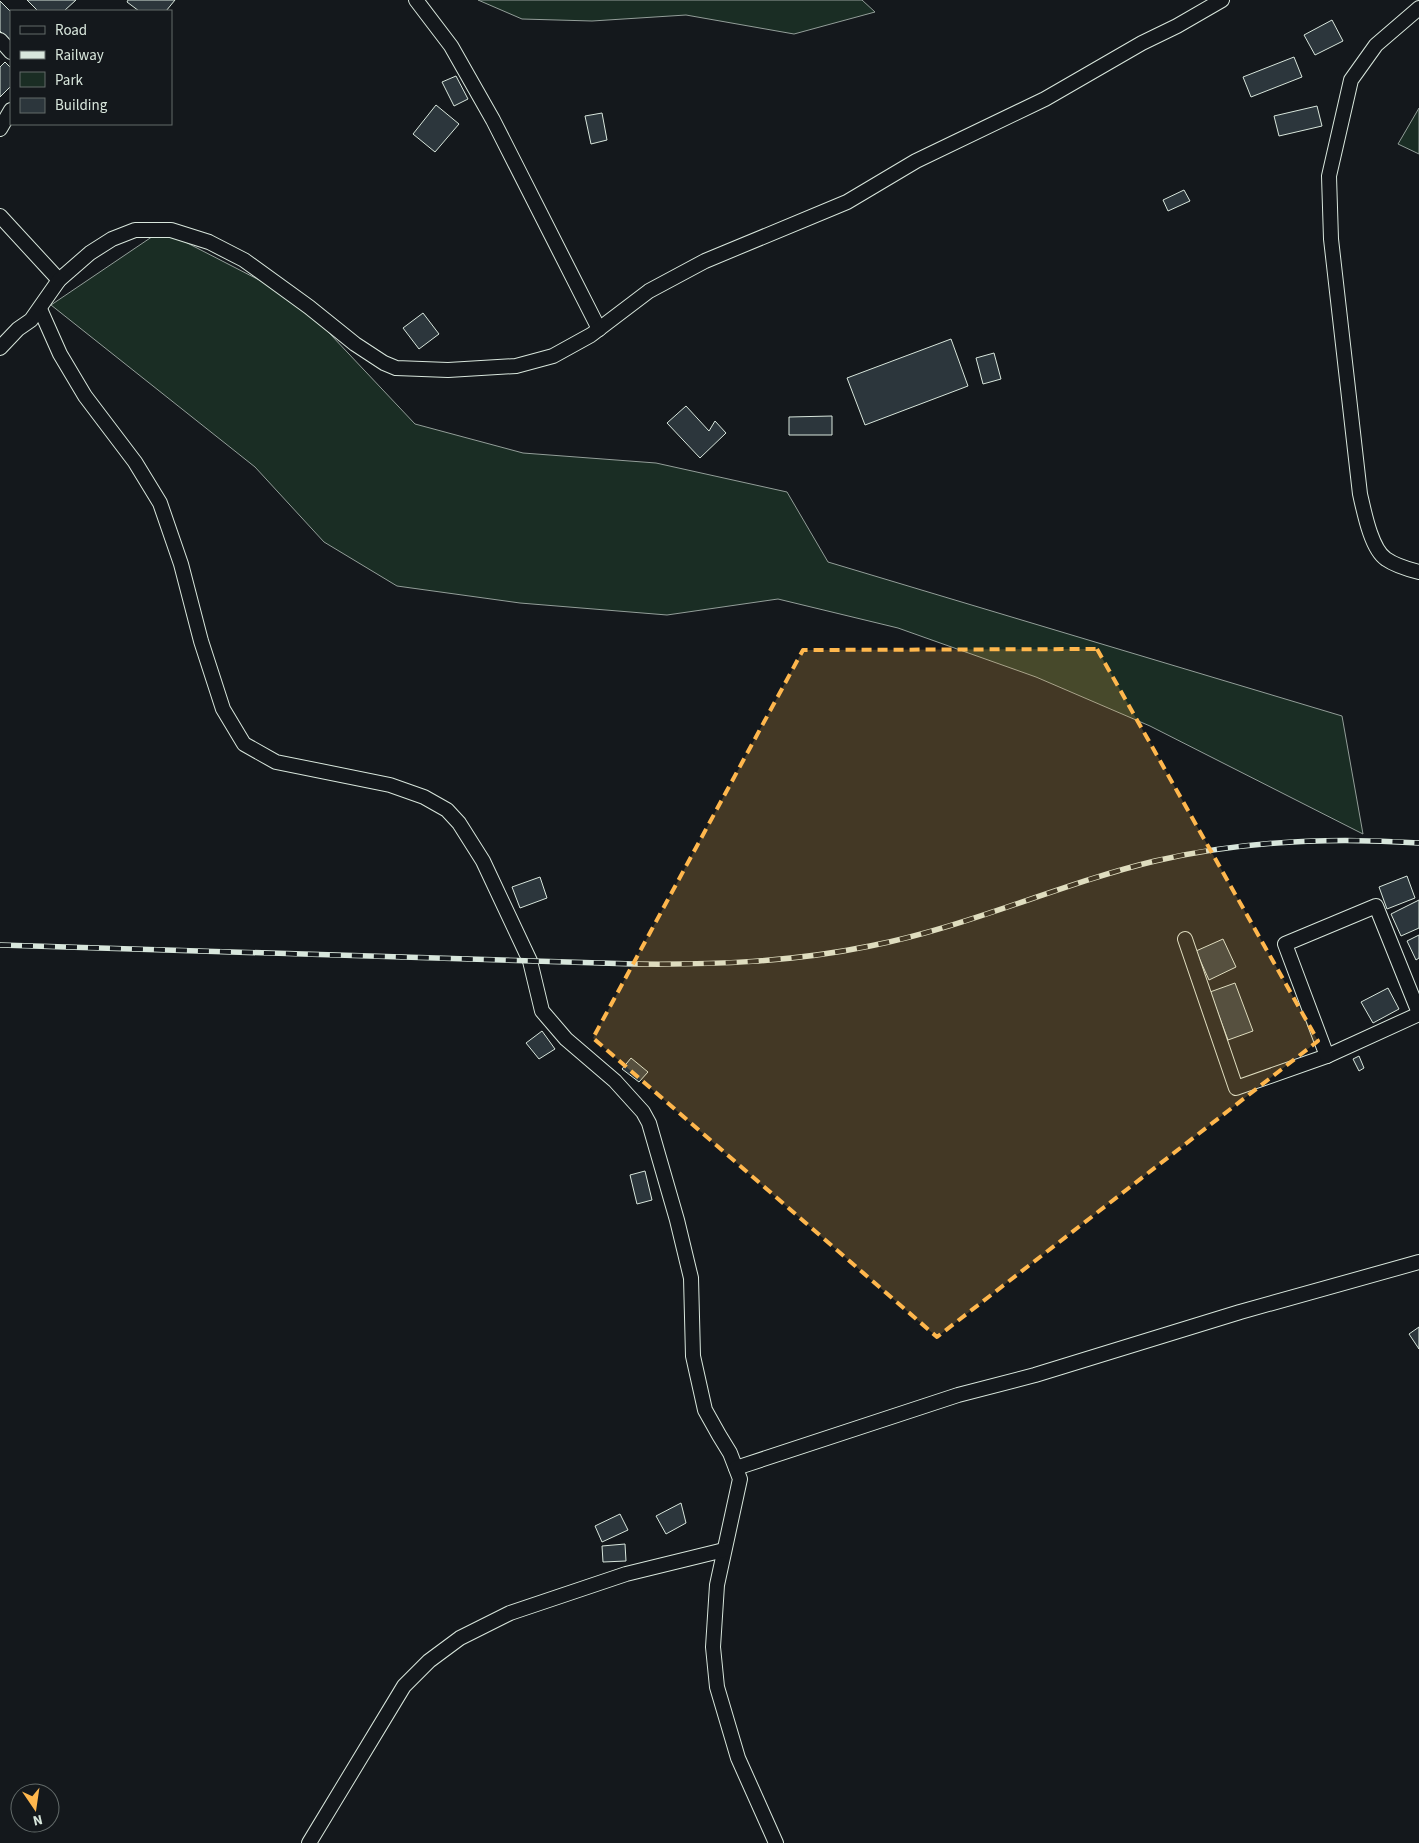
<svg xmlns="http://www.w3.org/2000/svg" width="1419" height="1843" font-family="'Source Sans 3',sans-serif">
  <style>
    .green { fill: #1a2d24; stroke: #939e99 }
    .building { fill: #2c363c; stroke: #d8e6dc }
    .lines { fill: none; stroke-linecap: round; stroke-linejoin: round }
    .minor-casing { stroke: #d8e6dc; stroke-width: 16 }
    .minor { stroke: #14181c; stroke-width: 14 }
    .rail-casing { stroke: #d8e6dc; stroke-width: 5.5 }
    .rail { stroke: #14181c; stroke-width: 4; stroke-dasharray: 11; stroke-linecap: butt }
    .marked { fill: #ffb74d; fill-opacity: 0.2; stroke: #ffb74d; stroke-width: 4; stroke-dasharray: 10 6; stroke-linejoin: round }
  </style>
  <rect width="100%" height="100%" fill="#14181c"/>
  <g class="green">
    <path d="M478,0H862L875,12L794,34L686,15L592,21L522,19Z"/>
    <path d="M1419,108V154L1398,144Z"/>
    <path d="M162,230L298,300L415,424L523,453L656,463L787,492L828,562L1342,716L1363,834L1150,726L1036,677L898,628L778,599L667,615L520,603L397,586L324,542L255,467L51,305Z"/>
  </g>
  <g class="building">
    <path d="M27,0H76L64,11H38Z"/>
    <path d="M128,0H175L166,11H139L127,2Z"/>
    <path d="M0,1L11,12V42L0,31Z"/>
    <path d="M1332,20L1343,41L1315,55L1304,35Z"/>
    <path d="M1294,57L1302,77L1251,97L1243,77Z"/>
    <path d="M5,62L11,68V86L0,97V67Z"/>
    <path d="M456,76L468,99L454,106L442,82Z"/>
    <path d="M436,105L459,124L435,152L413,134Z"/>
    <path d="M1317,106L1322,126L1279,136L1274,116Z"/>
    <path d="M602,113L607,140L591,144L585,116Z"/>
    <path d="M1184,190L1190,201L1168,211L1163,200Z"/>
    <path d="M423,313L439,334L419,349L403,328Z"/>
    <path d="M951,339L968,386L865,425L847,378Z"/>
    <path d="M994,353L1001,379L983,384L976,358Z"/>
    <path d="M686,406L709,431L715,421L726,433L700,458L667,423Z"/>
    <path d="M832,416V435H789V417Z"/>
    <path d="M1407,876L1415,898L1387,909L1379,887Z"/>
    <path d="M540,877L547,898L520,908L512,887Z"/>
    <path d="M1419,900V928L1401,936L1391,914Z"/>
    <path d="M1419,935V958L1416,960L1407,941Z"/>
    <path d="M1223,939L1236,967L1209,980L1196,951Z"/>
    <path d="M1235,983L1253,1031L1228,1040L1210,992Z"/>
    <path d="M1388,988L1399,1009L1373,1023L1361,1002Z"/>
    <path d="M542,1031L555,1049L539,1059L526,1043Z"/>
    <path d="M1359,1056L1364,1068L1359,1071L1353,1059Z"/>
    <path d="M631,1058L648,1072L639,1082L622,1069Z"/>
    <path d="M645,1171L652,1200L637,1204L630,1175Z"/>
    <path d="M1419,1327V1349L1409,1334Z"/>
    <path d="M681,1503L686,1523L666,1534L656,1516Z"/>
    <path d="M620,1514L628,1530L602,1542L595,1526Z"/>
    <path d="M625,1544L626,1561L603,1562L602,1546Z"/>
  </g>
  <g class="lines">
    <g class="minor-casing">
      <g id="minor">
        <path d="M416,0L451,46L493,120L599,329"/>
        <path d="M1419,8L1376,45L1351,80L1329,176L1331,239L1360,494C1364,511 1371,549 1386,559C1396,566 1407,569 1419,572"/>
        <path d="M0,40L11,52"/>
        <path d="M0,129L11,110"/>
        <path d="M0,216L59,280"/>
        <path d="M40,309L60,354L85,396L135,462L160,503L181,564L201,641L223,709L244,744L276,762L390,785L424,797L447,810L459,823L483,861L530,961L542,1011L566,1039L615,1081L643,1112L649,1123L677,1220L691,1278L693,1356L705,1410L719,1435L730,1453L740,1479L717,1585L713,1647L717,1687L738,1758L776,1843"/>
        <path d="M0,348L18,329L31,320L59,280L90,253L112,239L135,230H171L209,242L244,260L309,307L355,344L384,363L396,368L448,370L516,366L553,356L591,335L649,291L705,261L847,202L916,161L1045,99L1142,43L1177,26L1222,0"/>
        <path d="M1185,939L1236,1088L1327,1056L1419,1014"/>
        <path d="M1327,1056L1285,944L1376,906L1419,1013"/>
        <path d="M736,1468L958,1395L1035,1375L1240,1312L1419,1262"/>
        <path d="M309,1843L404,1686L429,1661L460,1638L510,1613L626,1574L724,1550"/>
      </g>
    </g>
    <use href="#minor" class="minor"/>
    <g class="rail-casing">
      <path id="rail" d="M0,945L634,964C713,965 792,962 870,946C968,927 1059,884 1155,861C1241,841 1331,837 1419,843"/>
    </g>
    <use href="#rail" class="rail"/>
  </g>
  <path class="marked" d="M1097,649L1318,1041L937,1337L593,1038L803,650Z"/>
  <rect x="10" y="10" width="162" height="115" fill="#14181c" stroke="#626a69"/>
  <rect x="20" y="26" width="25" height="8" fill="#14181c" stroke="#626a69"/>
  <text x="55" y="35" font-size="15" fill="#d8e6dc">Road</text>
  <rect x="20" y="51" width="25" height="8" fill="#d8e6dc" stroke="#626a69"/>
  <text x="55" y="60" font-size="15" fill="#d8e6dc">Railway</text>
  <rect x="20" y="72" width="25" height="15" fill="#1a2d24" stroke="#626a69"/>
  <text x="55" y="85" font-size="15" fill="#d8e6dc">Park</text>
  <rect x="20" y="98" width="25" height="15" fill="#2c363c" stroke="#626a69"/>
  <text x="55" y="110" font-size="15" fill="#d8e6dc">Building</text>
  <g transform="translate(35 1808) rotate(167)"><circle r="24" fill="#14181c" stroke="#626a69"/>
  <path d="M0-4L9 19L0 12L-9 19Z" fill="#ffb74d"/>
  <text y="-8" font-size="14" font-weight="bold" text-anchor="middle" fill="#d8e6dc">N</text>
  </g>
</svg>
